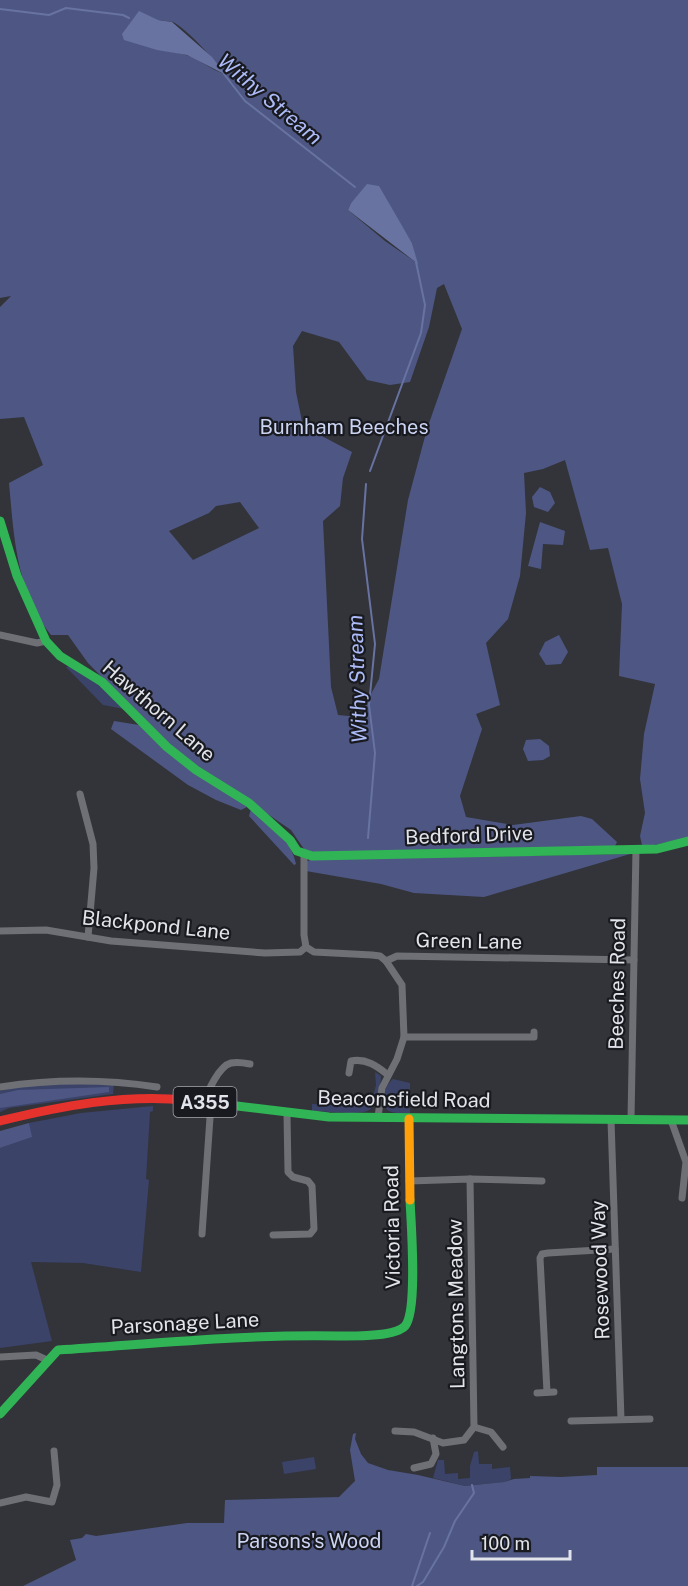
<svg xmlns="http://www.w3.org/2000/svg" width="688" height="1586" font-family="'Public Sans',sans-serif">
  <style>
    .green { fill: #3b4369 }
    .forest { fill: #4e5783; fill-rule: evenodd }
    .water { fill: #6873a2 }
    .lines { fill: none; stroke-linecap: round; stroke-linejoin: round }
    .stream { stroke: #6873a2; stroke-width: 2 }
    .street { stroke: #6e7075; stroke-width: 7 }
    .fast { stroke: #30b455; stroke-width: 9 }
    .slow { stroke: #ff9f0a; stroke-width: 9 }
    .jam { stroke: #e5322d; stroke-width: 9 }
    .labels { text-anchor: middle; dominant-baseline: central; stroke-width: 4.5; stroke-linejoin: round; paint-order: stroke }
    .shield { fill: #191a1f; stroke: #a6a7ae; stroke-width: 1.5 }
    .shield-label { font-size: 18px; font-weight: bold; fill: #e2e4eb }
    .park-label { font-size: 20px; fill: #cbd4f3; stroke: #191a1f }
    .street-label { font-size: 20px; fill: #e2e4eb; stroke: #191a1f }
    .water-label { font-size: 21px; font-style: italic; fill: #adbbf8; stroke: #191a1f }
  </style>
  <rect width="100%" height="100%" fill="#32343a"/>
  <g class="green">
    <path d="M71,666L98,682L124,709L103,705L66,667Z"/>
    <path d="M375,1072L381,1076C381,1085 377,1105 369,1110C359,1116 325,1111 312,1111V1104L356,1106L374,1093L376,1085Z"/>
    <path d="M393,1079L410,1083V1113C404,1113 394,1114 389,1111C378,1104 385,1085 393,1079Z"/>
    <path d="M69,1083L114,1084L113,1094L9,1108L0,1112V1091L17,1087Z"/>
    <path d="M153,1106V1111L150,1112L146,1179L149,1180L141,1272L83,1263L31,1262L52,1341L0,1348V1148L31,1137L29,1123L81,1113Z"/>
    <path d="M478,1451L479,1464H492V1469L510,1467L511,1479L505,1482L465,1486L433,1478L438,1460H444L445,1474L458,1473V1479L470,1478V1466L474,1452Z"/>
    <path d="M314,1457L316,1469L284,1474L282,1462Z"/>
  </g>
  <g class="forest">
    <path d="M0,0H688V838L654,845H642L640,836L645,813L640,779L644,734L655,684L619,676L622,604L608,548L590,550L565,460L543,469L524,473L526,513L520,576L508,619L486,643L500,705L476,714L482,729L460,796L466,817L513,825L581,816L592,819L617,842L615,846L310,854L304,849L291,830L188,760L161,737L88,663L68,635H51C16,591 14,537 9,483L43,465L24,417L0,419V307L11,296L0,298ZM159,20C163,21 169,21 173,22C187,29 216,61 225,74C211,70 199,59 186,55C171,51 157,50 143,45ZM367,185L400,224L412,243L417,263L385,241L348,210L351,203ZM444,284L462,329L427,429L408,500L379,679L359,717L338,715L331,687L323,521L340,506L343,478L352,452L303,426L296,392L293,346L302,331L339,342L367,380L390,385L410,382L429,327L437,288ZM240,502L259,528L193,560L169,531L209,513L216,506Z"/>
    <path d="M540,487L550,492L555,503L548,512L534,507L532,497Z"/>
    <path d="M540,522L565,531L563,545L543,544L541,569L528,566Z"/>
    <path d="M559,635L568,652L561,664L546,665L539,654L545,642Z"/>
    <path d="M114,721L139,725L247,807L241,810L216,800L188,785L111,729Z"/>
    <path d="M540,739L549,746L550,756L543,760L528,761L523,749L526,740Z"/>
    <path d="M251,809C270,825 291,839 296,864L294,865L249,816Z"/>
    <path d="M630,854L484,897L414,893L381,884L306,871L305,863L311,859Z"/>
    <path d="M109,1087V1092L0,1108V1094L18,1090Z"/>
    <path d="M29,1123L32,1137L0,1148V1131Z"/>
    <path d="M356,1433L355,1439L361,1454L368,1463L388,1470L418,1475L465,1486L504,1482L514,1479L530,1478V1476L561,1477L597,1475V1467H688V1586H23L76,1560L70,1540L82,1538L86,1534L96,1536L187,1523H224L225,1500L339,1497L355,1481L350,1450L353,1434Z"/>
  </g>
  <g class="water">
    <path d="M139,11L158,20L172,22L212,57L226,75L187,55L157,50L124,40L122,34Z"/>
    <path d="M367,184L379,186L412,243L418,264L348,210L351,203Z"/>
  </g>
  <g class="lines">
    <g class="stream">
      <path d="M0,9L49,15L66,8L123,15L129,18"/>
      <path d="M224,74L245,101L355,187"/>
      <path d="M370,471L421,333L425,305L416,262"/>
      <path d="M366,484L362,539L375,644L369,705L375,753L368,838"/>
      <path d="M412,1586L430,1533"/>
      <path d="M417,1586L423,1582L444,1547L455,1521L474,1493L472,1485"/>
    </g>
    <g class="street">
      <path d="M0,635L37,643L46,641"/>
      <path d="M80,794L93,844L94,868L88,937"/>
      <path d="M304,854V935L306,947"/>
      <path d="M0,931L46,930L111,941L265,953L300,952L306,947"/>
      <path d="M306,947L314,952L372,955L380,956L386,961L397,956L634,960"/>
      <path d="M404,1037H534V1032"/>
      <path d="M349,1073L351,1061C366,1058 377,1066 388,1075"/>
      <path d="M0,1087C53,1079 105,1079 157,1087"/>
      <path d="M205,1102C207,1092 219,1066 231,1063C236,1062 245,1063 250,1064"/>
      <path d="M378,1117L382,1088L397,1059L404,1037L402,985L386,961"/>
      <path d="M631,1119L636,849"/>
      <path d="M611,1120L621,1419"/>
      <path d="M671,1120L686,1162L682,1198"/>
      <path d="M409,1181L470,1179L542,1181"/>
      <path d="M202,1234L211,1103"/>
      <path d="M273,1235L310,1234L314,1229L312,1186L308,1181L293,1177L288,1172L287,1114"/>
      <path d="M0,1357L36,1355L47,1360"/>
      <path d="M547,1392L540,1258L542,1254L548,1253L615,1249"/>
      <path d="M537,1393L554,1392"/>
      <path d="M571,1421L650,1419"/>
      <path d="M474,1427L491,1432L503,1447"/>
      <path d="M395,1431L414,1432L443,1443L464,1440L474,1427L470,1179"/>
      <path d="M414,1468L431,1464L436,1454L433,1438"/>
      <path d="M0,1503L26,1497L52,1502L57,1485L54,1451"/>
    </g>
    <g class="fast">
      <path d="M0,521L17,576L46,641L60,656L102,682L167,747L196,770L249,803L290,840L297,851L312,856L657,849L688,841"/>
      <path d="M186,1100L329,1117L688,1120"/>
      <path d="M0,1414L58,1350C152,1344 246,1334 339,1336C355,1336 395,1337 405,1326C418,1311 411,1223 410,1200"/>
    </g>
    <path class="slow" d="M409,1119L410,1200"/>
    <path class="jam" d="M0,1121C61,1106 123,1094 186,1100"/>
  </g>
  <g class="labels">
    <rect class="shield" x="173.5" y="1087" width="63" height="30" rx="4.5"/>
    <g class="shield-label">
      <text x="205" y="1102">A355</text>
    </g>
    <g class="park-label">
      <text x="344" y="427">Burnham Beeches</text>
      <text x="309" y="1541">Parsons's Wood</text>
    </g>
    <g class="street-label">
      <text transform="translate(159 711) rotate(41)">Hawthorn Lane</text>
      <text transform="translate(469 835) rotate(-2)">Bedford Drive</text>
      <text transform="translate(156 925) rotate(6)">Blackpond Lane</text>
      <text transform="translate(469 941) rotate(1)">Green Lane</text>
      <text transform="translate(617 984) rotate(-89)">Beeches Road</text>
      <text transform="translate(404 1099) rotate(1)">Beaconsfield Road</text>
      <text transform="translate(392 1227) rotate(-91)">Victoria Road</text>
      <text transform="translate(600 1270) rotate(-92)">Rosewood Way</text>
      <text transform="translate(456 1304) rotate(-91)">Langtons Meadow</text>
      <text transform="translate(185 1323) rotate(-3)">Parsonage Lane</text>
    </g>
    <g class="water-label">
      <text transform="translate(270 99) rotate(40)">Withy Stream</text>
      <text transform="translate(357 679) rotate(-92)">Withy Stream</text>
    </g>
  </g>
  <path d="M472 1550v9h98v-9" fill="none" stroke="#e2e4eb" stroke-width="3"/>
  <text x="481" y="1550" font-size="18" fill="#e2e4eb" stroke="#191a1f" stroke-width="4.5" paint-order="stroke">100 m</text>
</svg>
